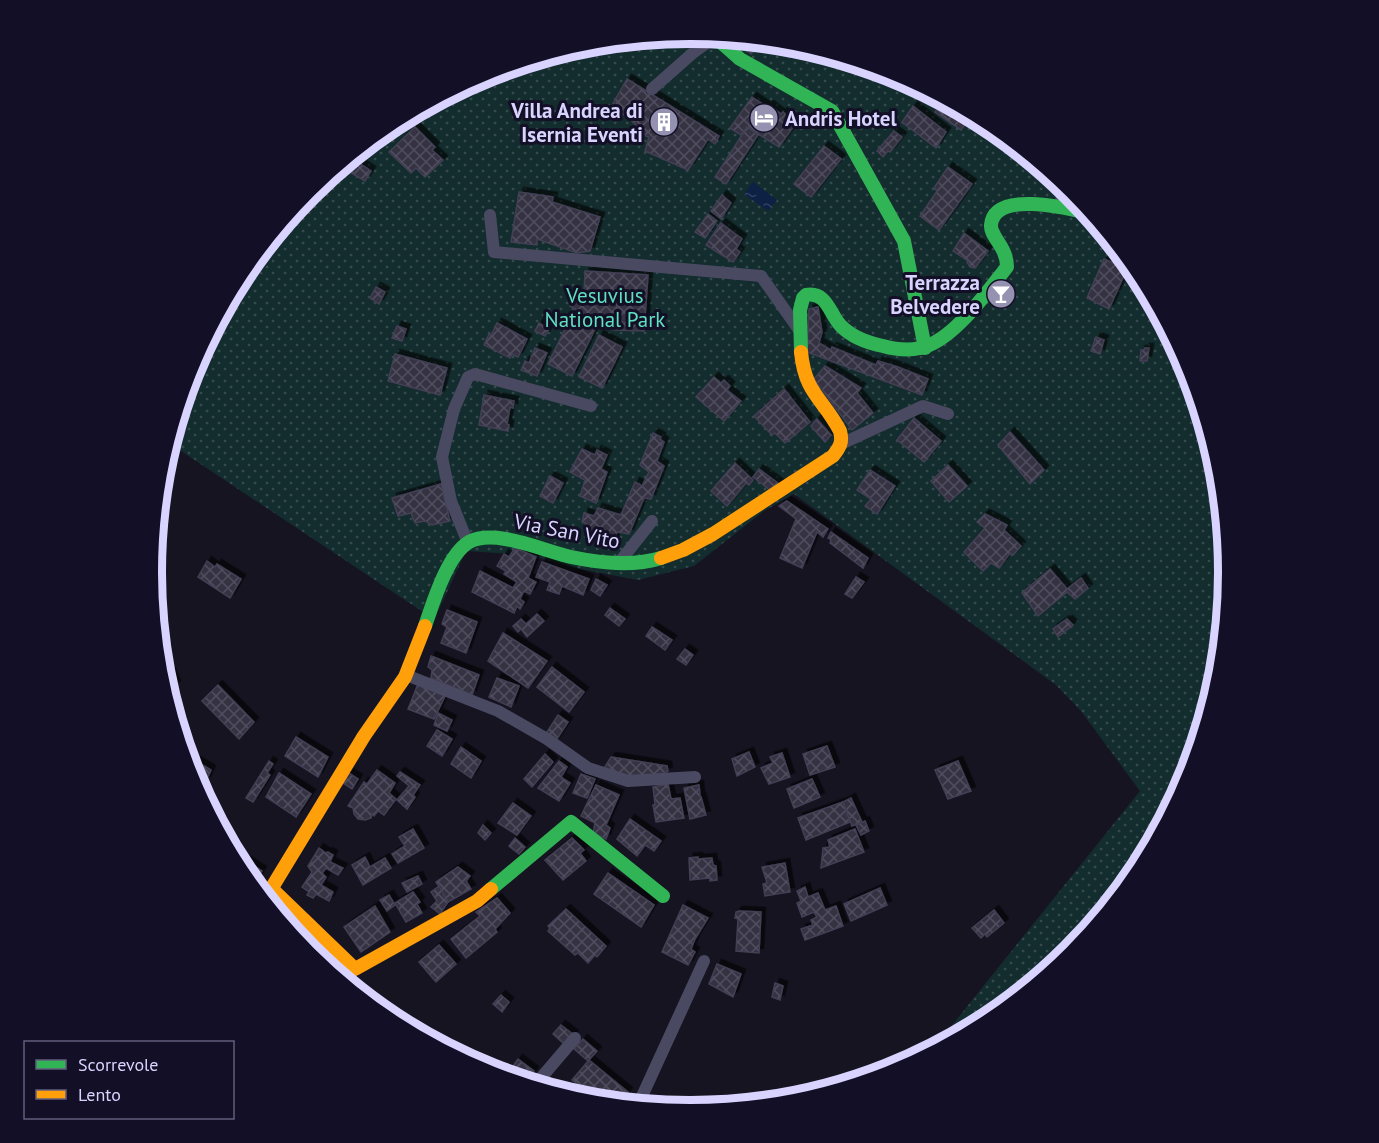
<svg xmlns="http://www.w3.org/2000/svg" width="1379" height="1143" font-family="'PT Sans',sans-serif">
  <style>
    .park { fill: url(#park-dots) }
    .water { fill: url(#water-ripples) }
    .building { fill: url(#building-cross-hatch); stroke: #433f54; stroke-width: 1.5; filter: url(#shadow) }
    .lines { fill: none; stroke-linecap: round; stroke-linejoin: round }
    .street { stroke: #4a4962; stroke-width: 12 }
    .fast { stroke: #30b455; stroke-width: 14 }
    .slow { stroke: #ff9f0a; stroke-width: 14 }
    .labels { text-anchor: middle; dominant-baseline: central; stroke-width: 6; stroke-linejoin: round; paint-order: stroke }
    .poi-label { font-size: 21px; font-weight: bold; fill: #d9d4ff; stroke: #130f26; text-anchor: end }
    .park-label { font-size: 21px; fill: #5fe0c0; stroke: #130f26 }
    .street-label { font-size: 21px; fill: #d9d4ff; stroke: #130f26 }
    .rim { fill: none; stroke: #d9d4ff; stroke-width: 8 }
  </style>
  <defs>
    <pattern id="park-dots" width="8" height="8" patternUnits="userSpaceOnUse" patternTransform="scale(1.5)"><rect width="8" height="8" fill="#132c2d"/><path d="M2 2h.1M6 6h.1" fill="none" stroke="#354a4c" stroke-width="1.8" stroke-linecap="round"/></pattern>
    <pattern id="water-ripples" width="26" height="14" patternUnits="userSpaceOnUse" patternTransform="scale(1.5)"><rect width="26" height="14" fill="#0d2144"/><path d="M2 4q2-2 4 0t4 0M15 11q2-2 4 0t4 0" fill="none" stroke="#304060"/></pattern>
    <pattern id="building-cross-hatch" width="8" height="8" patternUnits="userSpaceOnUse" patternTransform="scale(1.5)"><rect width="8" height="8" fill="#343243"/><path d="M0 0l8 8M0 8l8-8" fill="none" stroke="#514f5f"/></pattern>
    <filter id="shadow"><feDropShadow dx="4.5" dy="-4.5" stdDeviation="0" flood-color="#0009"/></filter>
  </defs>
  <rect width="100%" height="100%" fill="#161421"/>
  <path class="park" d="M689,33L795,43L896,74L989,124L1071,191L1137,273L1187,366L1218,467L1228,572L1218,677L1187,778L1137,871L1070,953L988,1019L933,1049L1140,791L1081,711L1056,685L794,494L764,511L694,566L638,580L574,568L530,555L466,551L431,627L426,614L169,443L192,365L242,272L309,190L391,124L484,74L585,43Z"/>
  <path class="water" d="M753,182L777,200L768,211L744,194Z"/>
  <g class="building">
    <path d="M736,38L766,41L751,54Z"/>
    <path d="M627,79L719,136L715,144L708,139L688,170L645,151L649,137L646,136L629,118L611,107Z"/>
    <path d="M752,97L767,107L769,105L781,114L783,112L796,123L779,147L747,127L741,135L730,128Z"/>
    <path d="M947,101L971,116L961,130L935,112L941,103L944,104Z"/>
    <path d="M913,106L946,132L936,148L902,122Z"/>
    <path d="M415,127L435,147L432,150L443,160L425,177L416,168L411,173L389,152Z"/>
    <path d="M747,127L758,135L726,184L715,177Z"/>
    <path d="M894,131L902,137L890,152L888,151L883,157L877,151Z"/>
    <path d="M824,146L841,159L811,197L794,184Z"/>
    <path d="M353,159L371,171L365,181L346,170Z"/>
    <path d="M948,167L972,184L939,230L920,216L937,191L934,188Z"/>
    <path d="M519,192L553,197L552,202L600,217L590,251L577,253L537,239V245L511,242Z"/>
    <path d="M722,195L731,203L721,219L711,211Z"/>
    <path d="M708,214L717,221L705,238L695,232Z"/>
    <path d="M721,223L742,239L736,249L740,252L733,262L706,245Z"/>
    <path d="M964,233L988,251L975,268L970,267L967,262L968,261L953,251Z"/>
    <path d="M1104,259L1127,269L1109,309L1087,298Z"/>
    <path d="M585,271L648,275L644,331L613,330L570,306L584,294Z"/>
    <path d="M376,287L385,292L379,304L370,298Z"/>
    <path d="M818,307L822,332L819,343L831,350L832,347L876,365L878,361L898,367L928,379L922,395L807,352L809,309Z"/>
    <path d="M572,315L596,327L572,376L548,364Z"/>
    <path d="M497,323L527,339L518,357L512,354L510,358L484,345L489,334L491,335Z"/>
    <path d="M539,323L549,329L545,336L535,331Z"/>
    <path d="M397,326L406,329L402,341L392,338Z"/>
    <path d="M599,335L622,347L602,388L579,377Z"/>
    <path d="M1096,337L1104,340L1100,354L1091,351Z"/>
    <path d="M535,348L547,353L537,376L521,370L525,361L529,363Z"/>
    <path d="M1145,348H1149L1147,361H1140L1141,350H1144Z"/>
    <path d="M395,354L447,368L440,395L388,381Z"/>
    <path d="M825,366L861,388L857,393L873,413L852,430L814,379Z"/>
    <path d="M714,377L721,383L724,380L730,386L727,390L741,401L724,421L696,397Z"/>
    <path d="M784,389L810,422L785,443L775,433L772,435L754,416Z"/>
    <path d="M484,395L514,401L513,408L510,407L507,424L509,425L508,431L479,425Z"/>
    <path d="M914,418L941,441L924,462L897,440Z"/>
    <path d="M817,419L831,435L825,442L811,426Z"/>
    <path d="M1010,432L1044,470L1030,484L998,445Z"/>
    <path d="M653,433L661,437L660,439L664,442L657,461L664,466L651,499L644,498L629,534L617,532L614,541L585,532L587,524L582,522L584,513L594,516L598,508L621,515L635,482L642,486L649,472L640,465Z"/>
    <path d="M582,449L595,455L597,450L607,455L601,469L607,472L596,503L580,496L585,480L570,472Z"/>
    <path d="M735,463L753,480L749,485L746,483L727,506L711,491Z"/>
    <path d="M948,465L967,486L949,502L931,481Z"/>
    <path d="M759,469L779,484L770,490L753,477Z"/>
    <path d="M870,470L895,486L877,514L865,506L871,499L857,490Z"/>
    <path d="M550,476L563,483L553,503L540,496Z"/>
    <path d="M441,484L450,521L432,525L425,521L415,523L411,513L398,516L392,498Z"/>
    <path d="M787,501L828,529L823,537L817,532L802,568L780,558L796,519L779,506Z"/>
    <path d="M985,514L1007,525L1004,530L1021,546L1013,555L1010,553L999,568L991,563L983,571L964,552L985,528L977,522Z"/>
    <path d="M831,532L868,558L863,568L830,543L831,540L828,538Z"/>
    <path d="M515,548L536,557L528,578L536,582L530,594L524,591L520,599L524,602L520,609L517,606L514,613L472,592L480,571L513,588L517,582L504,574L506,571L497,566L504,554L509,557Z"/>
    <path d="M207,561L215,567L217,564L241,579L230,598L198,577Z"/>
    <path d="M542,562L589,579L583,595L562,586L559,594L547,590L550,582L536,577Z"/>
    <path d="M1050,569L1067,589L1081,578L1088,588L1075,599L1067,592L1038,616L1022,593Z"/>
    <path d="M856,577L864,582L852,598L845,594Z"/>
    <path d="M596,579L607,585L600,596L591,590Z"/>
    <path d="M610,608L625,619L619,626L605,615Z"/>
    <path d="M447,610L477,622L466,653L441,643L447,627L442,624Z"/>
    <path d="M537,614L544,621L527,637L521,629L518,632L513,626L521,619L526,624Z"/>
    <path d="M1067,619L1073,625L1058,637L1053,629Z"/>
    <path d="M652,627L672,640L665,650L646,636Z"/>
    <path d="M503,633L547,661L528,688L488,661Z"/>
    <path d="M685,649L693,655L686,665L677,659Z"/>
    <path d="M431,656L479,675L472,695L431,678L432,670L428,667Z"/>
    <path d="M167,664L176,685L166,691L160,667Z"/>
    <path d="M552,667L584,692L569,712L537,687Z"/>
    <path d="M497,678L519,686L511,707L489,697Z"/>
    <path d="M418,684L445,696L434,719L408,709Z"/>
    <path d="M218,685L254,722L239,739L202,701Z"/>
    <path d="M438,713L452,720L447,731L434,725Z"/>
    <path d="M558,715L568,722L555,742L545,735Z"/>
    <path d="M437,730L452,739L442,756L427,746Z"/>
    <path d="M296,737L328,757L318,777L285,756Z"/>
    <path d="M827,746L835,767L810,775L803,754Z"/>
    <path d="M461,747L481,761L471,778L451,764Z"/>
    <path d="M749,752L755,767L737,776L732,759Z"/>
    <path d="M782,753L790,777L769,784L761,768L773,763L770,757Z"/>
    <path d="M545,754L553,762L532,787L524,779Z"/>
    <path d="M611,757L667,766L668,771L657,777L637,778L603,770Z"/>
    <path d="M196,761L211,770L206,781L190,772Z"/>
    <path d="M269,761L273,764L267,773L270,775L253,802L246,798Z"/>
    <path d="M559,761L567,767L561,777L570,783L559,801L538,788Z"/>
    <path d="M958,761L971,791L948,799L935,770Z"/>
    <path d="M377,770L395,783L389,793L396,799L384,815L378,811L374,816L372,814L371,818L365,820L358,819L354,814L353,808L348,806L364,782L367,784Z"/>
    <path d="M400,772L420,785L413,795L415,797L407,809L397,800L409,786L397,776Z"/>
    <path d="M279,773L311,794L296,817L266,797Z"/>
    <path d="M349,773L358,779L352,789L343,783Z"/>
    <path d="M581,774L595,779L587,798L573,793Z"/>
    <path d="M812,779L820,797L794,808L787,789Z"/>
    <path d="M668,784L671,799L680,798L684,818L656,822L653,805H655L653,787Z"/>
    <path d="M596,785L619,795L606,825L610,828L606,839L593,833L595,823L581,816Z"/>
    <path d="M699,785L700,796L701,797L706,815L690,819L684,788Z"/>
    <path d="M851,798L862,822L852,826L843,802Z"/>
    <path d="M843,802L850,822L806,840L798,818Z"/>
    <path d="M513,803L531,816L517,835L498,823Z"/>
    <path d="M630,819L661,841L654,851L645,845L637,856L617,839Z"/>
    <path d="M865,821L869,831L861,835L856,825Z"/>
    <path d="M483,825L491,833L485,840L478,833Z"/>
    <path d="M413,829L424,848L398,863L392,854L405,846L399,837Z"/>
    <path d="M855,829L864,852L821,868L823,848L830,847L828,840Z"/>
    <path d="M515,838L525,847L519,854L509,846Z"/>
    <path d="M572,838L584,850L580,853L586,861L563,880L545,860Z"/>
    <path d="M319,848L326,853L328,852L333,855L330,862L343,868L338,875L326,868L322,873L326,877L321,885L333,892L329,901L316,894L313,898L307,895L309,892L302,887L312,872L308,866Z"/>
    <path d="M232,852L262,871L253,885L242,870Z"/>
    <path d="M365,857L370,867L385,858L391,868L363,885L352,865Z"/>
    <path d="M698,857V859L712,858L713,865L716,866L717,880L710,881V878L690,880L689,858Z"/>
    <path d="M785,863L790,892L765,896L763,884L767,883L762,867Z"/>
    <path d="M458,867L470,876L466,881L471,889L448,902L436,882Z"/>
    <path d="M608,873L654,905L641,927L594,894Z"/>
    <path d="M418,876L422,884L407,892L402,883Z"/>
    <path d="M439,886L448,902L440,914L431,907L437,901L431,892Z"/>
    <path d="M805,887L808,897L818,893L825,910L836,906L843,926L805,940L801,929L813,925L811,920L817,917L814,912L802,917L797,903L801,901L797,891Z"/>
    <path d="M880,888L887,905L851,921L844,904Z"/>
    <path d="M413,892L420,902L417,904L422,913L406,922L395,903Z"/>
    <path d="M389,895L395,905L387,911L380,900Z"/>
    <path d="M274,898L319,938L313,947L317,951L313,956L269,904Z"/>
    <path d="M497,898L510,913L495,929L497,932L466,958L451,939L480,916L476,912Z"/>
    <path d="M683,905L708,918L695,939L691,949L695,952L688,965L662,952Z"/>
    <path d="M375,906L390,932L361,952L344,927Z"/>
    <path d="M566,909L606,946L597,957L595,955L588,963L578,953L575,955L548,931L550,928L548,926Z"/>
    <path d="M994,910L1004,923L987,937L985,934L981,938L972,928Z"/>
    <path d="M739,911L761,912L759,953L736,951L738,919L735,918L736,912Z"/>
    <path d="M439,945L456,964L436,982L419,962Z"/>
    <path d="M717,964L741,974L733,997L709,984Z"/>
    <path d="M775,983L783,986L780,1000L772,997Z"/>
    <path d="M501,995L509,1002L502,1012L493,1004Z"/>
    <path d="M561,1025L574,1035L565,1045L553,1034Z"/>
    <path d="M583,1039L597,1051L588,1061L574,1049Z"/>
    <path d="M518,1059L534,1071L527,1082L506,1076Z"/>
    <path d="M589,1060L628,1092L619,1103L597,1101L572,1080Z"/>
  </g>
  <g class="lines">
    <g class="street">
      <path d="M652,89L694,52L715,37"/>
      <path d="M1059,208L1065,186"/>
      <path d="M490,215L494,252L761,276L799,330"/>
      <path d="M841,444L923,406L948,414"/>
      <path d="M468,543L451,501L442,457L454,409L468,377L475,374L591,406"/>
      <path d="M618,564L652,521"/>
      <path d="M406,675L498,711L547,739L588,768L628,781L695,777"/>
      <path d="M535,1085L575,1038"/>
      <path d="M638,1105L704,961"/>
    </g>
    <g class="fast">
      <path d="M717,36L715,37L740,59L832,111L904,241L925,348"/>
      <path d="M801,352L800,310L803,298L806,295C827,291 830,315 841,326C852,337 868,343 883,346C894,349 908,351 920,348C952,342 987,292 1007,267C1007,246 990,237 991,225C994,190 1067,208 1088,213"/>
      <path d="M425,626C433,603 447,555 469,542C495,528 544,551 571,557C600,563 632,567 661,558"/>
      <path d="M491,889L571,822L663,896"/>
    </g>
    <g class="slow">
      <path d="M661,558L683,550L713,534L833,456C840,447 843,442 840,431C823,398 805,394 801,352"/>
      <path d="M271,888L355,969L477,901L491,889"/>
      <path d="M265,899L364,736L405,677L425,626"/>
    </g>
  </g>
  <defs>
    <g id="hotel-disc" transform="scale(1.5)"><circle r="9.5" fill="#9591b1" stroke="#130f26"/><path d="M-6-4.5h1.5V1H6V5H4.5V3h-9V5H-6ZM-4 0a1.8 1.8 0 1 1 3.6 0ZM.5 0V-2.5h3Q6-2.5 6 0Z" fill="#fff"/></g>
    <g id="building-disc" transform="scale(1.5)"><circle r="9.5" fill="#9591b1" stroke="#130f26"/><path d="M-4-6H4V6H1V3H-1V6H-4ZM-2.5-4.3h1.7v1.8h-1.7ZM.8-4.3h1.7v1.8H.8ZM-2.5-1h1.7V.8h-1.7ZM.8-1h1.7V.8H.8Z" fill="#fff"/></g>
    <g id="bar-disc" transform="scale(1.5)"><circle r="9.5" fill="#9591b1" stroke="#130f26"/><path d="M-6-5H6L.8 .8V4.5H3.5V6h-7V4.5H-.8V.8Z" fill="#fff"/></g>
  </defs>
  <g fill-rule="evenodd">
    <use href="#hotel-disc" x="764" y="118"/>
    <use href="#building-disc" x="664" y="122"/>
    <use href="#bar-disc" x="1001" y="294"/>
  </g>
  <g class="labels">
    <g class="poi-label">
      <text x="643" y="110">Villa Andrea di<tspan x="643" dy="24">Isernia Eventi</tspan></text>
      <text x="785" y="118" text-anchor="start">Andris Hotel</text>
      <text x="980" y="282">Terrazza<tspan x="980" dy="24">Belvedere</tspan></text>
    </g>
    <g class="park-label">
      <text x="605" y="295">Vesuvius<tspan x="605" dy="24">National Park</tspan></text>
    </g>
    <g class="street-label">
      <text transform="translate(567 531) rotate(11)">Via San Vito</text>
    </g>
  </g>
  <path d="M0 0H1379V1143H0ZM162 572a528 528 0 1 1 1056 0a528 528 0 1 1-1056 0Z" fill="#130f26" fill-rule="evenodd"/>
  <path class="rim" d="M162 572a528 528 0 1 1 1056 0a528 528 0 1 1-1056 0Z"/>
  <rect x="24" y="1041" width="210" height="78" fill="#130f26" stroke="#625e7d" stroke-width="1.5"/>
  <rect x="36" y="1060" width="30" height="9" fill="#30b455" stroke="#625e7d" stroke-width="1.5"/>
  <text x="78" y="1071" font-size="18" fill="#d9d4ff">Scorrevole</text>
  <rect x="36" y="1090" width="30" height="9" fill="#ff9f0a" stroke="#625e7d" stroke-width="1.5"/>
  <text x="78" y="1101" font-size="18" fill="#d9d4ff">Lento</text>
</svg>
